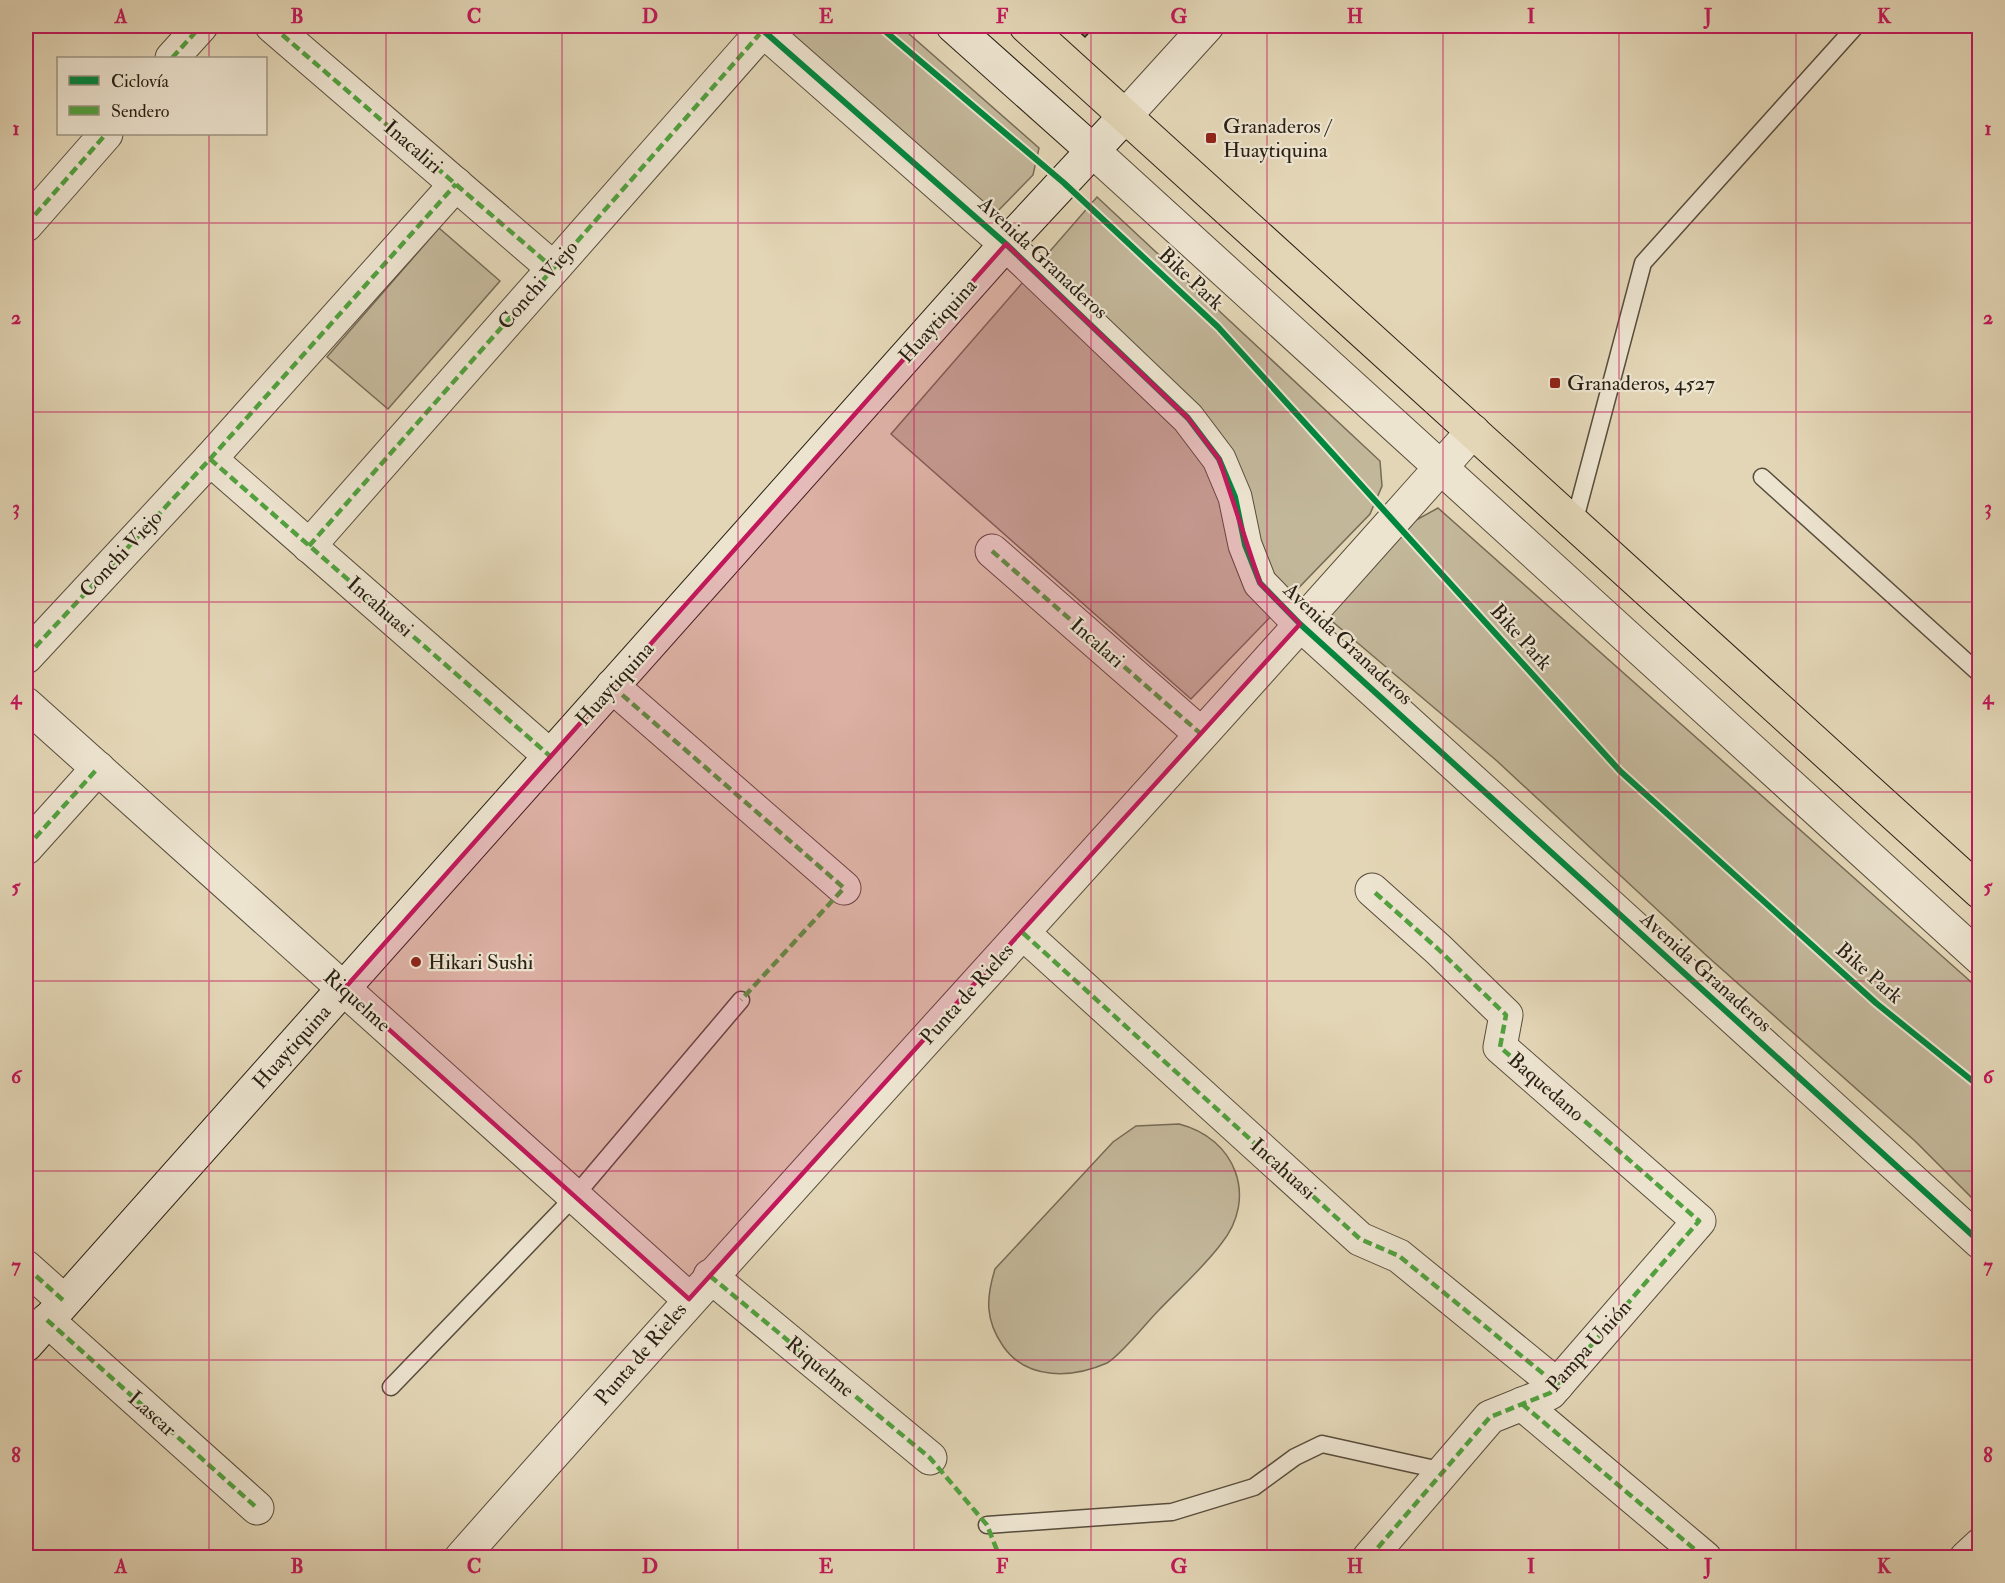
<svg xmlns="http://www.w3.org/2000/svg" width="2005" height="1583" font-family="'IM FELL Double Pica',serif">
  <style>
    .green { fill: #c3b79a; stroke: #766b56; stroke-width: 1.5 }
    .building { fill: #897e68; stroke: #281f13; stroke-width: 1.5 }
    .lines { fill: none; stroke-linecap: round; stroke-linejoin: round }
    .service-casing { stroke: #574d3c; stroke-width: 19 }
    .minor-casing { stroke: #574d3c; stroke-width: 35 }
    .tertiary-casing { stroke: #574d3c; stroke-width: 35 }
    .secondary-casing { stroke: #281f13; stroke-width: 35 }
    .primary-casing { stroke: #281f13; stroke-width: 35 }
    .service { stroke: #ede4d0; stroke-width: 16 }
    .minor { stroke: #ede4d0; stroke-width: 33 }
    .tertiary { stroke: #ede4d0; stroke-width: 33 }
    .secondary { stroke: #ede4d0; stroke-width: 33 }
    .primary { stroke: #e3d6b6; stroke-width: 33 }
    .quiet { stroke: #51a23f; stroke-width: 4.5; stroke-dasharray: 9 4.5; stroke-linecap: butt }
    .cycleway-casing { stroke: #ede4d0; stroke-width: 10 }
    .cycleway { stroke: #00873e; stroke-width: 6 }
    .marked { fill: #c2185b; fill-opacity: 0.2; stroke: #c2185b; stroke-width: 4.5; stroke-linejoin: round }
    .grid { fill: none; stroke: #c2185b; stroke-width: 1.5; stroke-opacity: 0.55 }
    .poi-dot { fill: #8f2418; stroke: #ede4d0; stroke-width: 2 }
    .labels { text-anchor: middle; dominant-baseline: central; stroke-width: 4.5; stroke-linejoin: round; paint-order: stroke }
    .poi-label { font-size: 21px; fill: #281f13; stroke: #ede4d0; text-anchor: start }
    .street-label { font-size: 21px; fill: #281f13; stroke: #ede4d0 }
    .neatline { fill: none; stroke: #c2185b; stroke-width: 2 }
    .grid-label { font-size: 20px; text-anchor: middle; font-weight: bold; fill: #c2185b }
  </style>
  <rect width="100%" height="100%" fill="#e3d6b6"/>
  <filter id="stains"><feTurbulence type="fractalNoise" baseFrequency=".00333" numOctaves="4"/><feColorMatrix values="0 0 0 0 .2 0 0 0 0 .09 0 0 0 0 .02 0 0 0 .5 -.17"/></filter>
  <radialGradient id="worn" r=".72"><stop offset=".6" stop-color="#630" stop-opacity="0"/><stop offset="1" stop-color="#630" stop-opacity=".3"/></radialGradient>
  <g class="green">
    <path d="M773,26H900L1039,148L1033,175L994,215Z"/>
    <path d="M1097,197L1380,461L1382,486L1370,514L1191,699L891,434Z"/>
    <path d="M439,228L500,281L388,409L327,357Z"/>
    <path d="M1438,508L1979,989V1205L1915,1141L1707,956L1497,761L1327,617L1416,520Z"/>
    <path d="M1179,1124C1235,1138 1259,1197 1221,1244C1203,1268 1179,1289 1158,1311C1147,1322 1120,1356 1107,1363C1073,1378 1027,1381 1003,1346C985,1320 986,1298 995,1269L1113,1142L1136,1126Z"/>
  </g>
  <path class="building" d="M1073,26H1095L1085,37Z"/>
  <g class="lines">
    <g class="service-casing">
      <g id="service">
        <path d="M1762,477L1980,674"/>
        <path d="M1574,523L1643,263L1856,26"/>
        <path d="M391,1387L574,1197L741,1000"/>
        <path d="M987,1525L1172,1512L1254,1487L1295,1457L1322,1444L1444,1471"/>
      </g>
    </g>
    <g class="minor-casing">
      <g id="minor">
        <path d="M272,26L553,268"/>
        <path d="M758,26L1006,244L1188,418L1219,459L1235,497L1245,545L1260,583L1300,624L1980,1242"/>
        <path d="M172,58L201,26"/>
        <path d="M26,225L106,134"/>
        <path d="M210,459L550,756"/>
        <path d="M309,546L767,26"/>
        <path d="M992,551L1201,734"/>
        <path d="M26,657L210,459L456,184"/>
        <path d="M612,686L844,888"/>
        <path d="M26,848L98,768"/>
        <path d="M1023,933L1360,1239L1399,1256L1557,1385"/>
        <path d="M344,989L689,1299"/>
        <path d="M26,1267L64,1301"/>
        <path d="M710,1276L930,1458"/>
        <path d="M47,1320L257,1508"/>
        <path d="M1522,1404L1705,1558"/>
        <path d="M1369,1558L1490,1417L1550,1393L1699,1221L1500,1047L1506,1015L1438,949L1372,890"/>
      </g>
    </g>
    <g class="tertiary-casing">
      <g id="tertiary">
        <path d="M1127,114L1207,26"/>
        <path d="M1093,151L1980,958"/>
        <path d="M26,704L344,989"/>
        <path d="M461,1558C795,1179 1139,809 1473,431"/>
        <path d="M1966,1558L1980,1545"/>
      </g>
    </g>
    <g class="secondary-casing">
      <g id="secondary">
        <path d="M953,26L1093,151"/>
        <path d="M26,1345L1006,244L1127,114"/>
      </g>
    </g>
    <g class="primary-casing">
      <path id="primary" d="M1026,26L1980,892"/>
    </g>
    <use href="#service" class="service"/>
    <use href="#minor" class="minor"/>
    <use href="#tertiary" class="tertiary"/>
    <use href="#secondary" class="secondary"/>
    <use href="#primary" class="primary"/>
    <g class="quiet">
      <path d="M272,26L553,268"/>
      <path d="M172,58L201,26"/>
      <path d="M26,225L106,134"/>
      <path d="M210,459L550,756"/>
      <path d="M309,546L765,28"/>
      <path d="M992,551L1201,734"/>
      <path d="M26,657L210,459L456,184"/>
      <path d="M612,686L844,888L741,1000"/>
      <path d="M26,848L98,768"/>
      <path d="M1023,933L1360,1239L1399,1256L1557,1385"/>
      <path d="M26,1267L64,1301"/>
      <path d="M710,1276L930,1458L987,1525L1000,1558"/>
      <path d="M47,1320L257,1508"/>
      <path d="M1522,1404L1705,1558"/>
      <path d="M1369,1558L1490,1417L1550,1393L1699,1221L1500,1047L1506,1015L1438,949L1372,890"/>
    </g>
    <g class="cycleway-casing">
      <g id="cycleway">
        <path d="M758,26L1006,244L1188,418L1219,459L1235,497L1245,545L1260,583L1300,624L1980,1242"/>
        <path d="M879,26L1064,183L1218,327L1620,771L1876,1003L1980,1087"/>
      </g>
    </g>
    <use href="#cycleway" class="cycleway"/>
  </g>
  <path class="marked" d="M1006,244L1188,418L1219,459L1260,583L1300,624L689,1299L344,989Z"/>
  <path class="grid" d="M209,26V58M386,26V1558M562,26V1558M738,26V1558M914,26V1558M1091,26V1558M1267,26V1558M1443,26V1558M1619,26V1558M1796,26V1558M209,134V1558M26,223H1980M26,412H1980M26,602H1980M26,792H1980M26,981H1980M26,1171H1980M26,1360H1980"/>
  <g class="poi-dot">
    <rect x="1205" y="132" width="12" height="12" rx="3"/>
    <rect x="1549" y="377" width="12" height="12" rx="3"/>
    <circle cx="416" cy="962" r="6"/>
  </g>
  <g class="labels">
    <g class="poi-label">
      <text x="1223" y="126">Granaderos /<tspan x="1223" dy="24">Huaytiquina</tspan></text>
      <text x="1567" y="383">Granaderos, 4527</text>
      <text x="428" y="962">Hikari Sushi</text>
    </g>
    <g class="street-label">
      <text transform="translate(413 147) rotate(41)">Inacaliri</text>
      <text transform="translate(1043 258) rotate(43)">Avenida Granaderos</text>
      <text transform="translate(1191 279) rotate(43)">Bike Park</text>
      <text transform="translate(538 285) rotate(-49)">Conchi Viejo</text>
      <text transform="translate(938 321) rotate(-48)">Huaytiquina</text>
      <text transform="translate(121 554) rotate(-47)">Conchi Viejo</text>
      <text transform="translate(380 607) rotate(41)">Incahuasi</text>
      <text transform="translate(1521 637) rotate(48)">Bike Park</text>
      <text transform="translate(1097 643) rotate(41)">Incalari</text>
      <text transform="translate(1348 644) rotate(43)">Avenida Granaderos</text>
      <text transform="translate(615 684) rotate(-48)">Huaytiquina</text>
      <text transform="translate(1706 972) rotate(42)">Avenida Granaderos</text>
      <text transform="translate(1869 973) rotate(41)">Bike Park</text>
      <text transform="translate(967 994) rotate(-48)">Punta de Rieles</text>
      <text transform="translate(357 1001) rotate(42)">Riquelme</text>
      <text transform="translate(292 1047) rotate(-48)">Huaytiquina</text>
      <text transform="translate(1546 1087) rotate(41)">Baquedano</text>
      <text transform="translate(1283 1169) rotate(42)">Incahuasi</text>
      <text transform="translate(1589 1346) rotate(-48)">Pampa Unión</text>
      <text transform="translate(641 1354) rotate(-49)">Punta de Rieles</text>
      <text transform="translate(820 1367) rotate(40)">Riquelme</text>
      <text transform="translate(152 1414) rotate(42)">Lascar</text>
    </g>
  </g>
  <rect width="2005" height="1583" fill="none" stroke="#e3d6b6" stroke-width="66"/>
  <rect x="57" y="57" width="210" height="78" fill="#ede4d0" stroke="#9e9584" stroke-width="1.5"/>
  <rect x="69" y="76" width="30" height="9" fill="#00873e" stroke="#9e9584" stroke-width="1.5"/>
  <text x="111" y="87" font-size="18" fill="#281f13">Ciclovía</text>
  <rect x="69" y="106" width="30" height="9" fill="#51a23f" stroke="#9e9584" stroke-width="1.5"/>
  <text x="111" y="117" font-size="18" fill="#281f13">Sendero</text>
  <rect x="33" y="33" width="1939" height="1517" class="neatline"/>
  <g class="grid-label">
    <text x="121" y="23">A</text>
    <text x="297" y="23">B</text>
    <text x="474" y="23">C</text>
    <text x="650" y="23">D</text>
    <text x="826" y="23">E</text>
    <text x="1002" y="23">F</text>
    <text x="1179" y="23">G</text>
    <text x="1355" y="23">H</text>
    <text x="1531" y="23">I</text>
    <text x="1708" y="23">J</text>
    <text x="1884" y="23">K</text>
    <text x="16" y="135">1</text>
    <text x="1988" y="135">1</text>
    <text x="16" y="324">2</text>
    <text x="1988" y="324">2</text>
    <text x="16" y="514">3</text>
    <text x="1988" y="514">3</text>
    <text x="16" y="704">4</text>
    <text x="1988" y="704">4</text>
    <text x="16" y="893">5</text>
    <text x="1988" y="893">5</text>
    <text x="16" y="1083">6</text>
    <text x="1988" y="1083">6</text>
    <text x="16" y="1272">7</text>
    <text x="1988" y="1272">7</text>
    <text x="16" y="1462">8</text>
    <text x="1988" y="1462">8</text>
    <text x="121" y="1573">A</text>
    <text x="297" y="1573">B</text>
    <text x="474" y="1573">C</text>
    <text x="650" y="1573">D</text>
    <text x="826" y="1573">E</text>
    <text x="1002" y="1573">F</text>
    <text x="1179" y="1573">G</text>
    <text x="1355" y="1573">H</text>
    <text x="1531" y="1573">I</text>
    <text x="1708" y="1573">J</text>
    <text x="1884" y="1573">K</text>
  </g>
  <rect width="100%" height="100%" filter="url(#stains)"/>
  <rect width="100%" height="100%" fill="url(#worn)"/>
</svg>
